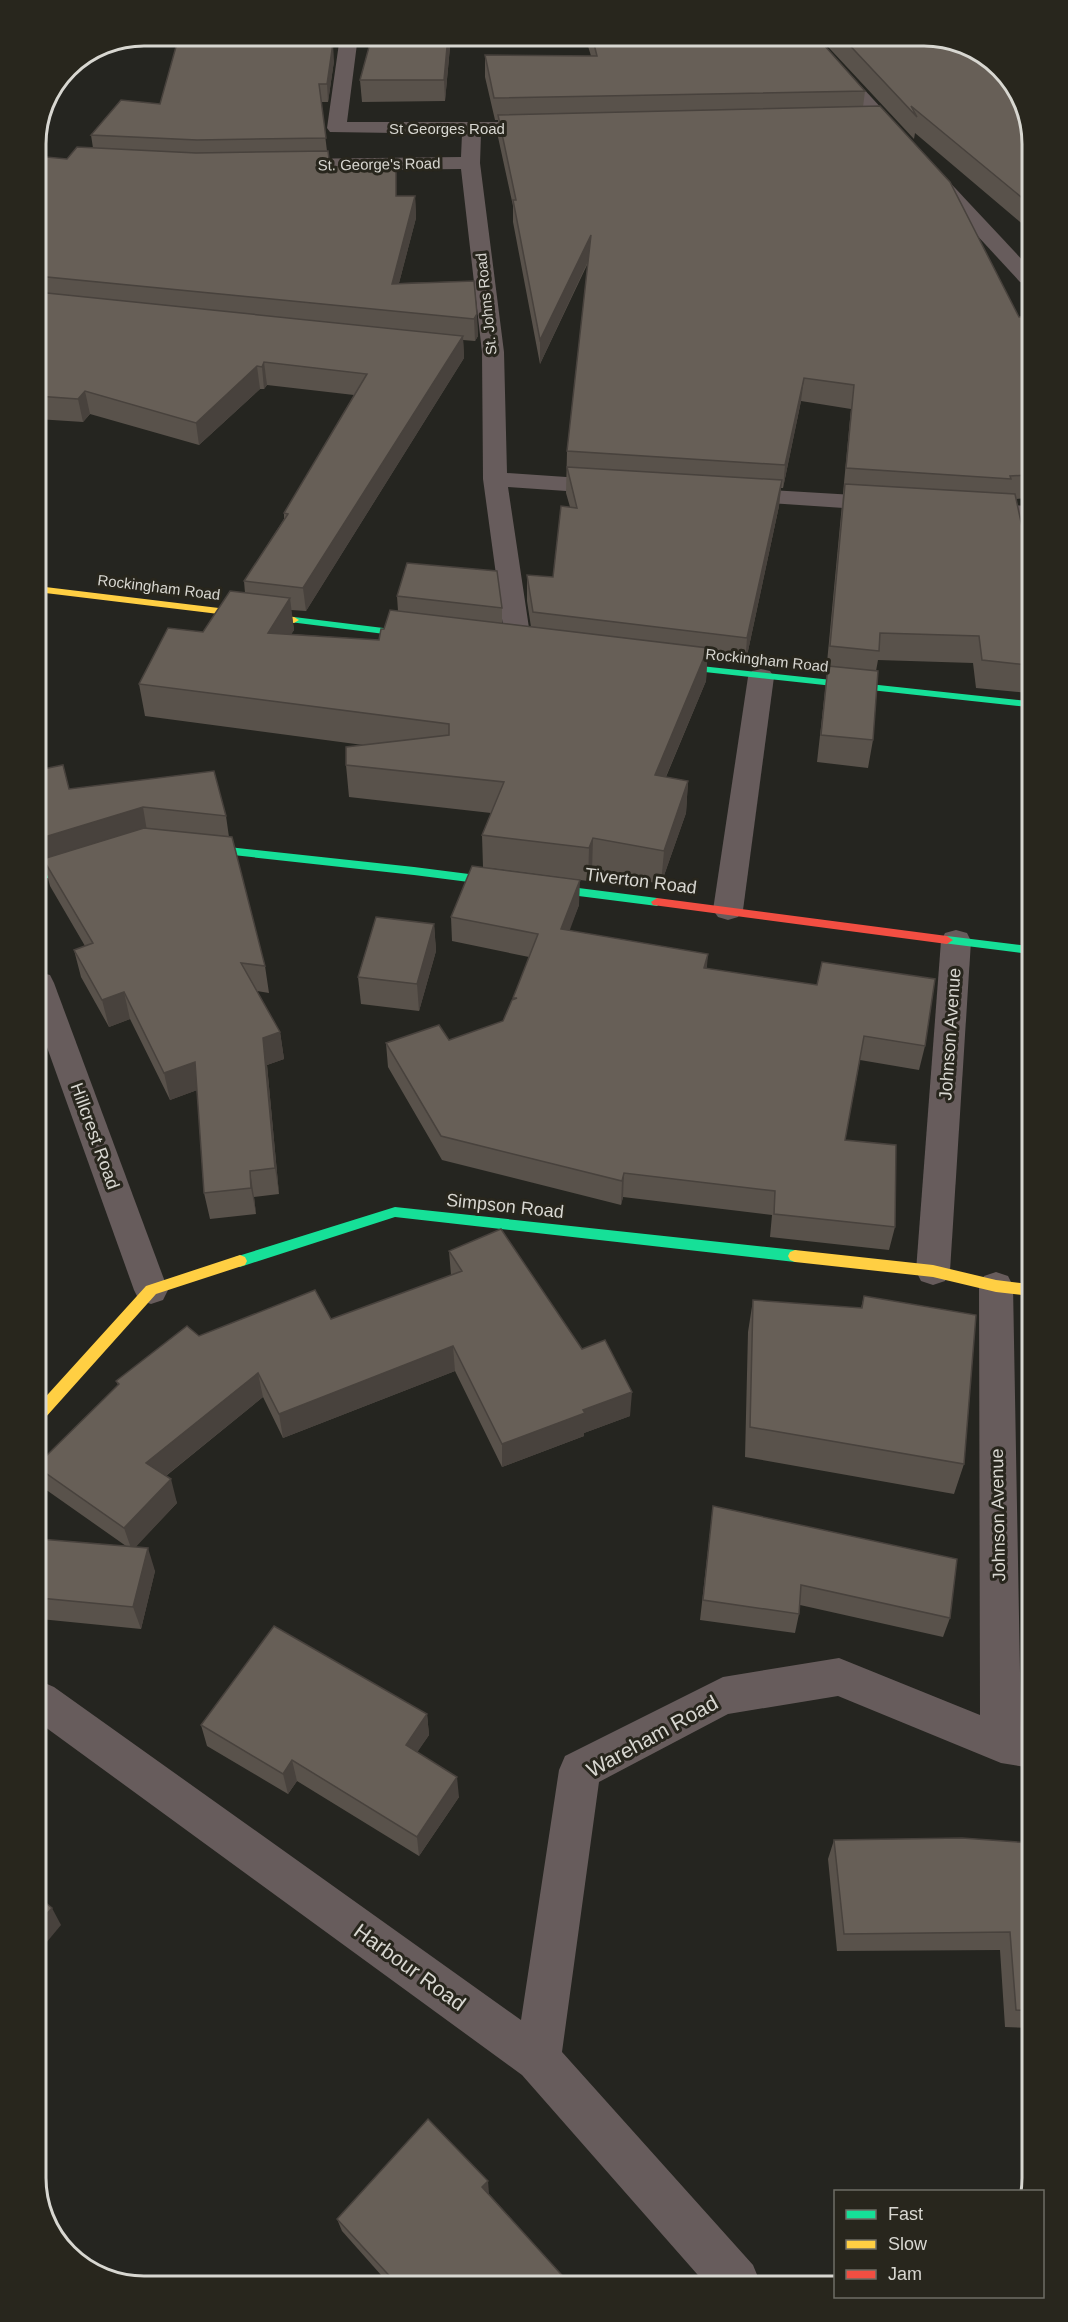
<svg xmlns="http://www.w3.org/2000/svg" width="1068" height="2322" font-family="Helvetica,sans-serif">
  <style>
    .lines { fill: none; stroke-linecap: round; stroke-linejoin: round }
    .street { fill: #675c5c; fill-rule: evenodd }
    .fast { fill: #16e098; fill-rule: evenodd }
    .slow { fill: #ffcf43; fill-rule: evenodd }
    .jam { fill: #f24e42; fill-rule: evenodd }
    .wall { fill: #59524b }
    .shaded-wall { fill: #48423d }
    .building { fill: #675f57; stroke: #48423d; stroke-width: 1.5 }
    .labels { text-anchor: middle; dominant-baseline: central; stroke-width: 6; stroke-linejoin: round; paint-order: stroke }
    .far-street-label { font-size: 15px; fill: #d8d7d1; stroke: #28261d }
    .street-label { font-size: 18px; fill: #d8d7d1; stroke: #28261d }
    .near-street-label { font-size: 21px; fill: #d8d7d1; stroke: #28261d }
    .rim { fill: none; stroke: #d8d7d1; stroke-width: 3 }
  </style>
  <rect width="100%" height="100%" fill="#252520"/>
  <g class="lines">
    <g class="street">
      <path d="M340,36H358L347,122H544L551,124L554,128L551,132L544,134H481L480,163L504,352L507,473L610,480L618,482L622,487L618,492L610,494L508,487L532,648L528,654L519,656L510,654L506,648L483,479L482,352L461,169L287,171L280,169L277,165L280,161L287,159L461,157L462,134L330,132L327,128Z"/>
      <path d="M833,61L839,62L906,135L909,139L906,143H892L827,70L824,66L827,62Z"/>
      <path d="M934,171L941,173L1027,265V284L1020,282L927,181L924,177L927,173Z"/>
      <path d="M736,488L888,497L897,499L900,504L897,509L888,511L727,500L724,495L727,490Z"/>
      <path d="M976,503L1027,506V520L967,515L964,510L967,505Z"/>
      <path d="M761,669L770,671L774,677L743,910L738,917L728,920L718,917L713,910L748,677L752,671Z"/>
      <path d="M956,930L967,933L971,941L950,1271L945,1281L933,1285L921,1281L916,1271L941,941L945,933Z"/>
      <path d="M38,972L50,975L54,983L168,1290L163,1300L151,1304L139,1300L134,1290L39,1025Z"/>
      <path d="M996,1272L1008,1276L1013,1286L1021,1727L1031,1728V1768L1001,1763L838,1696L728,1714L599,1782L562,2052L753,2265L760,2282H704L522,2075L41,1724L40,1681L54,1687L521,2020L559,1770L565,1756L723,1677L839,1658L980,1715L979,1286L984,1276Z"/>
    </g>
    <g class="fast">
      <path d="M294,617L424,633L429,636L424,639L290,622V618Z"/>
      <path d="M663,662L1028,701V707L659,667L658,665Z"/>
      <path d="M191,843L414,867L657,898L663,902L657,906L414,875L187,850L185,847Z"/>
      <path d="M88,857L94,861L92,864L38,881V873Z"/>
      <path d="M947,936L1029,946V954L943,943L941,940Z"/>
      <path d="M395,1207L795,1250L800,1252L802,1256L800,1260L795,1262L395,1217L240,1267L235,1265L233,1261L235,1257Z"/>
    </g>
    <g class="slow">
      <path d="M37,586L294,617L299,620L294,623L37,592Z"/>
      <path d="M795,1250L933,1265L996,1280L1029,1284L1030,1296L996,1292L933,1277L795,1262L790,1260L788,1256L790,1252Z"/>
      <path d="M240,1255L245,1257L247,1261L245,1265L156,1294L45,1418L40,1419V1403L146,1286Z"/>
    </g>
    <path class="jam" d="M657,898L947,936L953,940L947,944L653,905L651,902Z"/>
  </g>
  <g class="wall">
    <path d="M372,36H451L445,101L362,102L360,80Z"/>
    <path d="M585,36H816L865,91L863,107L1019,317L1027,316V498L1016,499L1027,550L1028,693L976,688L973,663L878,660L876,671L873,740L868,768L817,762L827,673H826L851,409L801,401L783,488H781L779,506L745,665L707,660L706,681L666,777L688,781L686,813L661,884L592,871L588,881L490,868L579,905L569,930L707,969L925,1046L919,1070L860,1060L845,1140L895,1227L889,1250L770,1237L772,1215L623,1197L621,1205L442,1160L388,1067L386,1043L449,1040L503,1021L513,1000L529,957L452,941L451,917L483,867L482,835L491,813L349,797L346,765L363,745L145,716L139,684L203,632L245,593L244,581L284,519V513L354,395L267,385L264,389H260L199,445L90,414L83,422L37,419L36,156L67,159L93,148L91,135L160,104L334,61L328,102H321L327,151L330,167L397,196H415L416,218L399,283L474,281L478,336L475,341L463,340L464,358L306,611L291,610L294,630L291,634L379,640L384,629L398,611L397,596L502,608V623L531,627L527,601V575L553,577L570,507L566,493L567,451L588,263L540,364L513,222V206L498,137V120H495L485,77V55L591,56Z"/>
    <path d="M818,36H931L1026,109V227L915,133L914,139Z"/>
    <path d="M38,770L69,789L226,816L229,837L265,966L269,993L257,991L280,1032L284,1059L267,1065L279,1194L254,1197L256,1214L210,1219L204,1193L197,1090L170,1100L130,1019L109,1027L81,977L74,950L85,946L50,886L44,863L38,865Z"/>
    <path d="M434,924L436,951L419,1011L361,1004L358,977Z"/>
    <path d="M449,1251L582,1349L630,1416L584,1433V1436L502,1467L455,1371L283,1438L263,1397L166,1476L177,1503L135,1547L155,1571L141,1629L40,1619V1539L126,1546L45,1489L40,1476V1462L118,1385L116,1381L199,1336L331,1319L451,1275Z"/>
    <path d="M864,1296L964,1464L954,1494L745,1457L748,1332L753,1300L861,1308Z"/>
    <path d="M713,1506L950,1618L943,1637L800,1605L799,1614L795,1633L700,1620Z"/>
    <path d="M427,1714L429,1735L417,1752L459,1797L419,1856L297,1781L288,1794L207,1746L201,1725Z"/>
    <path d="M834,1840L1031,1843L1032,2028L1005,2027L1000,1950L837,1951L828,1859Z"/>
    <path d="M489,2194L569,2283L389,2284L342,2231L337,2219Z"/>
  </g>
  <g class="shaded-wall">
    <path d="M448,36H451L445,101L444,80Z"/>
    <path d="M333,43L334,61L328,102L327,84Z"/>
    <path d="M415,196L416,218L393,306L392,284Z"/>
    <path d="M591,235L590,257L540,364V340Z"/>
    <path d="M477,314L478,336L475,341L474,319Z"/>
    <path d="M463,336L464,358L306,611L303,588Z"/>
    <path d="M264,362L267,385L264,389L262,367Z"/>
    <path d="M257,366L260,389L199,445L196,423Z"/>
    <path d="M804,378L801,401L783,488L785,465Z"/>
    <path d="M85,391L90,414L83,422L78,399Z"/>
    <path d="M782,480L779,506L745,665L747,638Z"/>
    <path d="M290,598L294,630L272,665L268,633Z"/>
    <path d="M708,648L706,681L653,807L655,775Z"/>
    <path d="M688,781L686,813L661,884L664,851Z"/>
    <path d="M143,807L147,831L43,859L44,863L38,865V839Z"/>
    <path d="M593,838L592,871L588,881L589,848Z"/>
    <path d="M580,880L579,905L561,954V929Z"/>
    <path d="M434,924L436,951L419,1011L417,984Z"/>
    <path d="M708,954L706,978L704,968Z"/>
    <path d="M124,992L130,1019L109,1027L102,1000Z"/>
    <path d="M280,1032L284,1059L267,1065L279,1194L275,1168L263,1038Z"/>
    <path d="M195,1062L200,1089L170,1100L164,1073Z"/>
    <path d="M250,1171L254,1197L256,1214L251,1188Z"/>
    <path d="M624,1173L623,1197L621,1205L622,1181Z"/>
    <path d="M453,1346L455,1371L283,1438L279,1414Z"/>
    <path d="M258,1373L263,1397L153,1486L146,1463Z"/>
    <path d="M632,1392L630,1416L584,1433V1436L502,1467V1444L583,1410Z"/>
    <path d="M171,1479L177,1503L132,1551L124,1528Z"/>
    <path d="M148,1548L155,1571L141,1629L133,1607Z"/>
    <path d="M427,1714L429,1735L408,1766L406,1745Z"/>
    <path d="M292,1760L297,1781L288,1794L283,1774Z"/>
    <path d="M457,1777L459,1797L419,1856L417,1837Z"/>
    <path d="M52,1908L61,1925L41,1949V1920Z"/>
    <path d="M488,2181L489,2194L482,2187Z"/>
  </g>
  <g class="building">
    <path d="M179,36H331L333,43L327,84H319L326,138L197,140L91,135L121,100L160,104Z"/>
    <path d="M372,36H448L444,80H360Z"/>
    <path d="M592,36H816L865,91L494,98L485,55L597,56Z"/>
    <path d="M841,36H931L989,58L1026,109V201L911,106L917,117Z"/>
    <path d="M880,106L950,182L1019,317L1027,316V475L1010,476L1011,479L846,468L854,385L804,378L785,465L567,451L591,235L540,340L513,200H516L498,115Z"/>
    <path d="M77,147L196,153L328,151L330,167L396,165V196H415L392,284L474,281L477,314L474,319L37,276L36,156L67,159Z"/>
    <path d="M37,292L463,336L303,588L244,581L288,514L284,513L367,374L264,362L262,367L257,366L196,423L85,391L78,399L37,396Z"/>
    <path d="M567,467L782,480L747,638L533,612L527,575L553,577L561,506L577,508Z"/>
    <path d="M845,484L1015,494L1027,550L1028,665L982,660L979,636L880,633L879,651L830,646Z"/>
    <path d="M407,563L497,571L502,608L397,596Z"/>
    <path d="M230,591L290,598L268,633L379,640L381,629H384L390,610L708,648L655,775L688,781L664,851L593,838L589,848L482,835L504,782L346,765V747L449,735V724L139,684L168,628L203,632Z"/>
    <path d="M828,666L878,671L873,740L821,735Z"/>
    <path d="M63,765L69,789L214,771L226,816L143,807L38,839V770Z"/>
    <path d="M144,828L232,837L265,966L241,963L280,1032L263,1038L275,1168L250,1171L251,1188L204,1193L195,1062L164,1073L124,992L102,1000L74,950L93,943L43,859Z"/>
    <path d="M472,866L580,880L561,929L708,954L704,968L817,985L822,962L935,979L925,1046L864,1036L845,1140L896,1145L895,1227L774,1214L775,1191L624,1173L622,1181L441,1136L386,1043L439,1025L449,1040L503,1021L512,1000L517,998H513L538,934L451,917Z"/>
    <path d="M376,917L434,924L417,984L358,977Z"/>
    <path d="M501,1229L582,1349L605,1340L632,1392L583,1410L585,1413L502,1444L453,1346L279,1414L258,1373L146,1463L171,1479L124,1528L40,1469V1462L119,1384L116,1381L187,1326L199,1336L315,1290L331,1319L462,1271L449,1251Z"/>
    <path d="M864,1296L976,1315L964,1464L750,1427L753,1300L862,1308Z"/>
    <path d="M713,1506L957,1559L950,1618L801,1585L799,1614L703,1600Z"/>
    <path d="M40,1539L148,1548L133,1607L40,1598Z"/>
    <path d="M274,1626L427,1714L406,1745L457,1777L417,1837L292,1760L283,1774L201,1725Z"/>
    <path d="M962,1838L1031,1843L1032,2011L1016,2010L1010,1932L844,1934L834,1840Z"/>
    <path d="M41,1899L52,1908L41,1920Z"/>
    <path d="M428,2119L488,2181L482,2187L569,2283L397,2284L337,2219Z"/>
  </g>
  <g class="labels">
    <g class="far-street-label">
      <text x="447" y="128">St Georges Road</text>
      <text transform="translate(379 164) rotate(-1)">St. George's Road</text>
      <text transform="translate(486 304) rotate(-96)">St. Johns Road</text>
      <text transform="translate(159 587) rotate(7)">Rockingham Road</text>
      <text transform="translate(767 660) rotate(6)">Rockingham Road</text>
    </g>
    <g class="street-label">
      <text transform="translate(641 881) rotate(7)">Tiverton Road</text>
      <text transform="translate(950 1034) rotate(-86)">Johnson Avenue</text>
      <text transform="translate(95 1136) rotate(70)">Hillcrest Road</text>
      <text transform="translate(505 1206) rotate(6)">Simpson Road</text>
      <text transform="translate(998 1515) rotate(-91)">Johnson Avenue</text>
    </g>
    <g class="near-street-label">
      <text transform="translate(652 1736) rotate(-29)">Wareham Road</text>
      <text transform="translate(410 1967) rotate(36)">Harbour Road</text>
    </g>
  </g>
  <path d="M0 0H1068V2322H0ZM144 46H924A98 98 0 0 1 1022 144V2178A98 98 0 0 1 924 2276H144A98 98 0 0 1 46 2178V144A98 98 0 0 1 144 46Z" fill="#28261d" fill-rule="evenodd"/>
  <path class="rim" d="M144 46H924A98 98 0 0 1 1022 144V2178A98 98 0 0 1 924 2276H144A98 98 0 0 1 46 2178V144A98 98 0 0 1 144 46Z"/>
  <rect x="834" y="2190" width="210" height="108" fill="#28261d" stroke="#6e6d65" stroke-width="1.5"/>
  <rect x="846" y="2210" width="30" height="9" fill="#16e098" stroke="#6e6d65" stroke-width="1.5"/>
  <text x="888" y="2220" font-size="18" fill="#d8d7d1">Fast</text>
  <rect x="846" y="2240" width="30" height="9" fill="#ffcf43" stroke="#6e6d65" stroke-width="1.5"/>
  <text x="888" y="2250" font-size="18" fill="#d8d7d1">Slow</text>
  <rect x="846" y="2270" width="30" height="9" fill="#f24e42" stroke="#6e6d65" stroke-width="1.5"/>
  <text x="888" y="2280" font-size="18" fill="#d8d7d1">Jam</text>
</svg>
